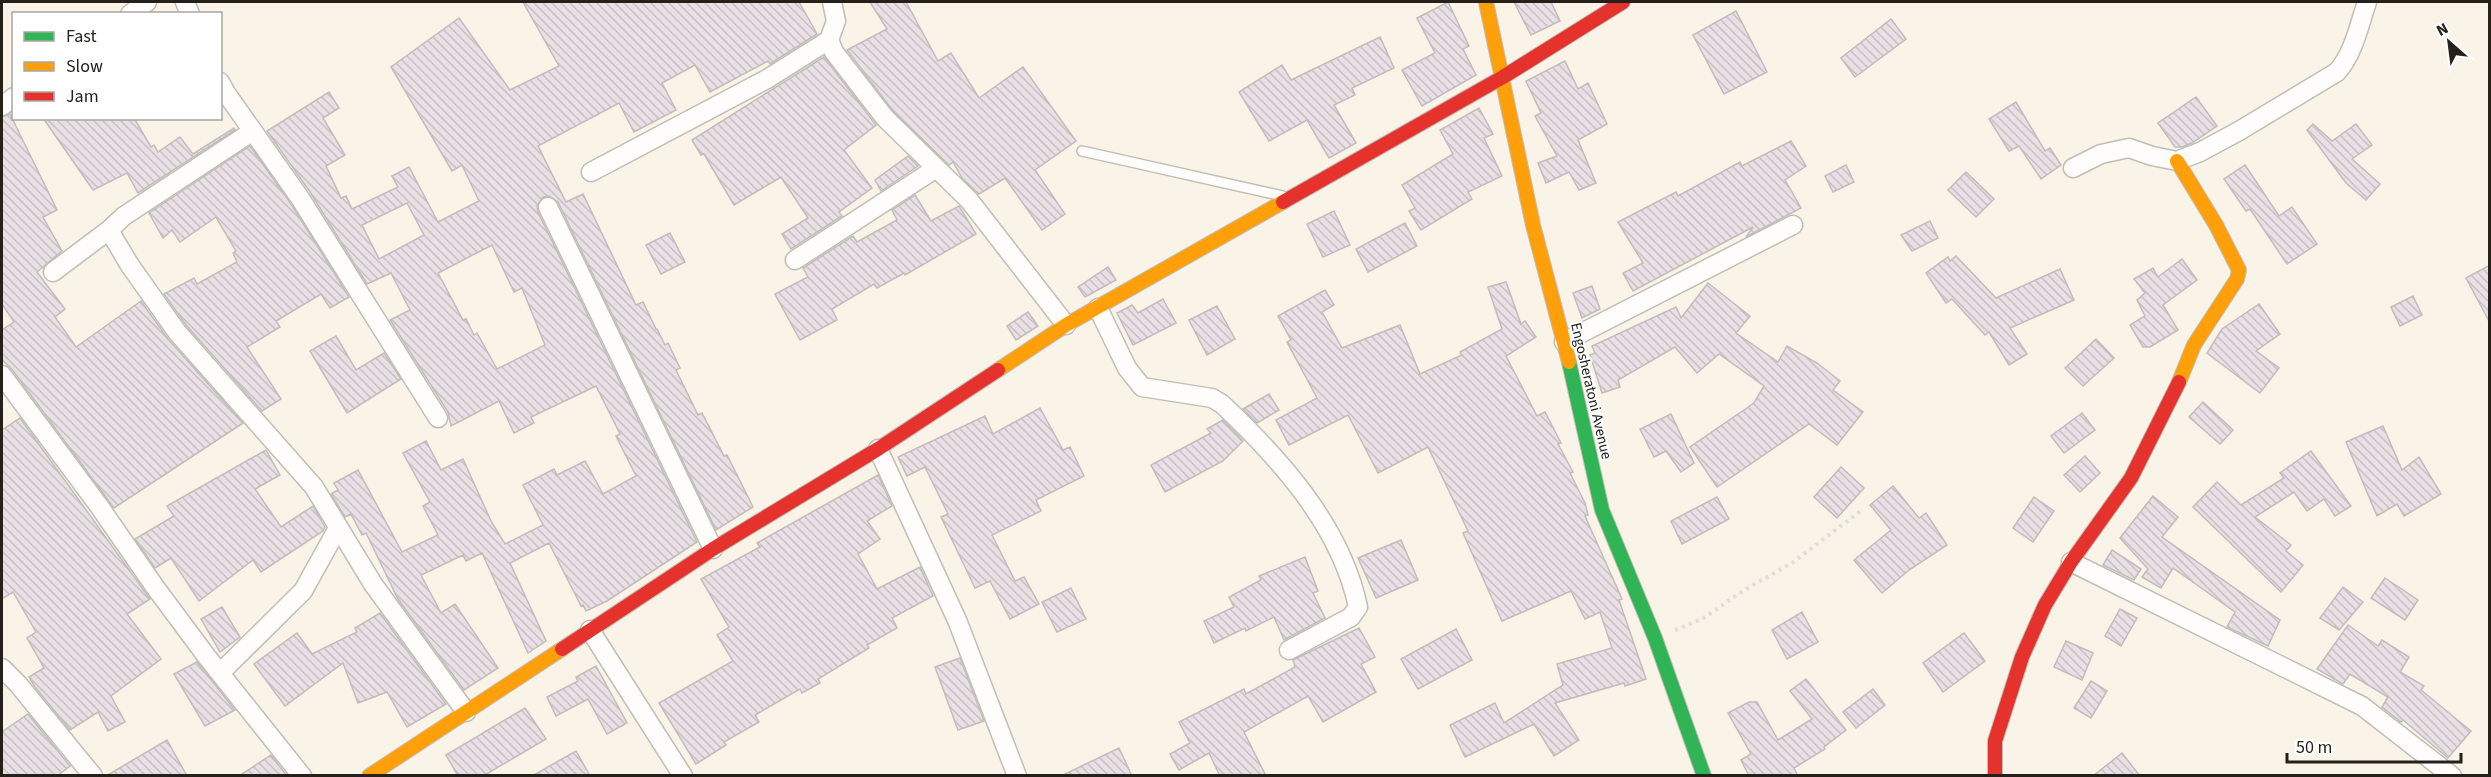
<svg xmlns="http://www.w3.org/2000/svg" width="2491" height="777" font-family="'Source Sans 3',sans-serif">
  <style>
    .building { fill: url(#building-back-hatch); stroke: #c1bdbb; stroke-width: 1.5; fill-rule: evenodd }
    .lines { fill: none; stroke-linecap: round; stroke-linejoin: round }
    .lane-casing { stroke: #c2bdb5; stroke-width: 12 }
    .street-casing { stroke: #c2bdb5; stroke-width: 21 }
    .fast-casing { stroke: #c2bdb5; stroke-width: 16 }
    .slow-casing { stroke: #c2bdb5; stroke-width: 16 }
    .jam-casing { stroke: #c2bdb5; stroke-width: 16 }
    .path { stroke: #e0deda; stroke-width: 4; stroke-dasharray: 3 4.5; stroke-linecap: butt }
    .lane { stroke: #fefdfc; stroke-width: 9 }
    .street { stroke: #fefdfc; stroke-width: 18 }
    .fast { stroke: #30b455; stroke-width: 14 }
    .slow { stroke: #ff9f0a; stroke-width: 14 }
    .jam { stroke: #e5322d; stroke-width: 14 }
    .labels { text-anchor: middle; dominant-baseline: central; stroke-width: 4.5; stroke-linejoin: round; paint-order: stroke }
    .street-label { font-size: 15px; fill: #25211a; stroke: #fff }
  </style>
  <defs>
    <pattern id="building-back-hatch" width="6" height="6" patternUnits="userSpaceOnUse" patternTransform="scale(1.5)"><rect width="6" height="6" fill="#e9e0e6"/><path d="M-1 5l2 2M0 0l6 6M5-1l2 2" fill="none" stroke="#c8c0c5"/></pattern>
  </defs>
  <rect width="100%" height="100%" fill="#f9f3e8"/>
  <g class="building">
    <path d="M523,2H799L817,34L770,64L768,61L710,92L695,65L662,83L676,110L634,132L619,103L538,146L566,202L583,194L636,305L643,302L656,329H657L665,345L668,343L680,368L676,370L698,415L702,413L724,456L727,455L753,507L716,530L558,202L549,196L543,197L537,206L538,212L697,542L607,601L586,611L583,605L581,606L549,543L510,563L546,641L528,653L482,553L466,561L463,555L421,575L441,613L455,604L498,668L464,690L398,599L366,533L362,535L351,514L345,517L331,494L338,490L334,483L358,470L402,552L438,535L423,506L430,502L403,453L426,441L441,470L463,459L491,521L505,544L543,525L523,485L554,469L557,475L585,461L603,494L636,476L616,436L620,434L596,386L531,417L534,423L514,433L499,401L451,426L448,412L390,320L410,310L391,273L367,284L310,192L267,131L329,92L339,108L323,118L345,155L326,166L341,198L346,196L352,209L398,187L392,176L409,167L438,222L479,201L462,165L452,171L391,67L459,18L510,90L559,66ZM407,203L424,235L379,259L362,225ZM492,245L514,292L522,288L545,345L497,369L477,333L474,335L466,319L463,320L438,273Z"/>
    <path d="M870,2H906L938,61L951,53L979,98L1023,67L1076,141L1035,170L1065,214L1042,230L1005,178L979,194L962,178L953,162L949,165L893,111L847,50L887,29Z"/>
    <path d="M1448,2L1469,46L1463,49L1476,75L1422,106L1402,70L1435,53L1417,18Z"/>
    <path d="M1514,2H1551L1560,21L1531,35Z"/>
    <path d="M1736,11L1767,72L1724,94L1693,35Z"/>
    <path d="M1891,19L1906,39L1855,77L1841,58Z"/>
    <path d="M1380,37L1394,68L1352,88L1355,95L1334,105L1356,143L1329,158L1307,120L1269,141L1239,92L1282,65L1291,80Z"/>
    <path d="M824,57L876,125L844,150L872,188L839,212L842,216L791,249L782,234L808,218L781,177L734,205L704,154L701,155L692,140Z"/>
    <path d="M1565,61L1578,89L1588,83L1607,124L1578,140L1596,183L1579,190L1569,172L1546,183L1538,163L1557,156L1535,116L1541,113L1526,81Z"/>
    <path d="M2196,97L2217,126L2192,143L2182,147H2175L2158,123Z"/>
    <path d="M2016,102L2045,151L2050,148L2061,165L2041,179L2019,146L2009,151L1989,119Z"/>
    <path d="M1479,108L1493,134L1484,138L1502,176L1468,192L1472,199L1421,230L1409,211L1415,208L1402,185L1453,154L1440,130Z"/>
    <path d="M10,114L57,210L43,217L62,251L37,272L65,309L55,317L76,347L141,301L168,339L243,423L114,508L11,368L2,360V330L14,322L2,304V117Z"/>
    <path d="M43,118H134L151,147L154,145L158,152L180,137L193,154L234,128L235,130L138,193L127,173L93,190Z"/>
    <path d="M2313,124L2332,141L2356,124L2372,145L2352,159L2380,184L2366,200L2346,183L2307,130Z"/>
    <path d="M1791,141L1806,166L1785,180L1801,208L1746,237L1753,227L1633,291L1623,273L1643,263L1618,222L1676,192L1678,196L1740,162L1742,166Z"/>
    <path d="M250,146L291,204L349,297L330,308L321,294L276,321L280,327L247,347L281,399L262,411L186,325L164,294L194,278L197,284L237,262L233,253L236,251L216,217L180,242L172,230L163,238L149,213Z"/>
    <path d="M908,156L918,166L881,191L875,180Z"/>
    <path d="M1846,165L1854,182L1833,192L1825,176Z"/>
    <path d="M2245,165L2279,216L2292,207L2317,244L2287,264L2250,209L2246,211L2224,179Z"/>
    <path d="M1966,172L1994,199L1976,217L1948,190Z"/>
    <path d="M915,195L931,221L959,206L976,234L905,275L904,273L877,288L874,284L832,309L837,320L800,340L775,294L808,277L803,268L853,236L857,242L897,220L892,210Z"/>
    <path d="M1334,211L1350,245L1323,257L1307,224Z"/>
    <path d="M1930,221L1938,238L1912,251L1901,235Z"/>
    <path d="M1405,223L1417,246L1368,272L1356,249Z"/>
    <path d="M670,233L685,262L661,274L646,245Z"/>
    <path d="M1956,256L1996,298L2060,269L2074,300L2010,328L2027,354L2009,365L1989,332L1985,335L1952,299L1946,303L1926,273L1948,257L1950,261Z"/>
    <path d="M2182,259L2197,280L2163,305L2178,330L2150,347H2143L2130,325L2145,316L2137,300L2145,293L2134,279L2153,268L2158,277Z"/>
    <path d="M2490,265V323L2466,278Z"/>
    <path d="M1108,267L1116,280L1085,297L1078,287Z"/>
    <path d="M1506,282L1521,324L1525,321L1536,337L1506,356L1537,416L1545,412L1561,443L1558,444L1573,472L1570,473L1585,503L1588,515L1585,516L1622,599L1619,600L1646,679L1625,686L1624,683L1555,703L1579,740L1554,756L1534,724L1465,757L1450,725L1495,703L1504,723L1563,685L1557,664L1612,648L1600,612L1585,619L1571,591L1502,621L1463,533L1468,531L1428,447L1378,473L1348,415L1289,445L1276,420L1317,398L1287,342L1291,340L1278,316L1325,290L1334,305L1322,312L1342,348L1400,325L1420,374L1462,355L1460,352L1502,329L1488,287Z"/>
    <path d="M1708,283L1750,316L1736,333L1778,362L1787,346L1817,363L1840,381L1833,390L1863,412L1837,445L1809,424L1717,487L1690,447L1754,403L1764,386L1719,354L1697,373L1675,347L1618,380L1620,387L1602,393L1590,355L1595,353L1592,346L1676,307L1681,318Z"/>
    <path d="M1592,286L1600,309L1582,318L1573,293Z"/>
    <path d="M2413,296L2422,315L2400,326L2391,307Z"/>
    <path d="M1163,299L1176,323L1133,345L1117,313L1132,305L1138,313Z"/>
    <path d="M2259,304L2280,334L2256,351L2279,368L2260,393L2207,353L2222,329Z"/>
    <path d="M1217,306L1235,339L1207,355L1189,320Z"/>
    <path d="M1028,312L1038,326L1016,340L1007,326Z"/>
    <path d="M336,336L356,370L384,353L401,379L347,413L310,351Z"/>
    <path d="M2096,339L2114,358L2083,386L2065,368Z"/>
    <path d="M1269,394L1279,410L1257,423L1243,409Z"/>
    <path d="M2203,402L2233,430L2220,444L2189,417Z"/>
    <path d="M1040,408L1063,450L1070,447L1084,476L1036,500L1041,511L992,535L1015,581L1024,577L1039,604L1010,619L990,581L975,588L941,517L948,514L925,467L907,476L898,457L985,416L993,434Z"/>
    <path d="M2082,413L2095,430L2064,453L2051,436Z"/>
    <path d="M1671,414L1694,463L1681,472L1666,451L1654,457L1640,429Z"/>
    <path d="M20,418L150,599L127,614L161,659L111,696L125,722L108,731L98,712L70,730L35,687L29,677L44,668L27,638L36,632L13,592L2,599V430Z"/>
    <path d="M1223,420L1243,441L1223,461L1165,492L1151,465L1211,433L1207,429Z"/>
    <path d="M2383,426L2402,470L2419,457L2441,494L2404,516L2397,504L2377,516L2346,442Z"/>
    <path d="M266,450L280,475L255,489L281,527L313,506L325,527L323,531L261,572L253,560L199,601L171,558L155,568L135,539L174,516L167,506Z"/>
    <path d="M2311,451L2351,506L2335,516L2324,499L2307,511L2294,492L2255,517L2291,545L2286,551L2303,565L2281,592L2193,507L2217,482L2241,505L2284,478L2280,473Z"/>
    <path d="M2085,456L2100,473L2080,492L2064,475Z"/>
    <path d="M1841,467L1864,488L1837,518L1814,497Z"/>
    <path d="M878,475L892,506L867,521L880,539L858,554L877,589L920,567L933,596L892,618L897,628L867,645L869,648L818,679L820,683L802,693L800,689L755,715L759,722L724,742L726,745L696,764L659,703L733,661L717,635L729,627L701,579L760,547L757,543Z"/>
    <path d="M1893,486L1919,518L1926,513L1947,545L1909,570L1882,593L1854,560L1891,530L1870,505Z"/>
    <path d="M2153,496L2178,517L2162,537L2280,620L2268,646L2227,627L2235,612L2173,568L2161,588L2142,577L2148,569L2120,538Z"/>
    <path d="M1717,497L1729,519L1682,544L1671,521Z"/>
    <path d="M2034,497L2054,511L2033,542L2013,528Z"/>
    <path d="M1401,540L1418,580L1376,598L1358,558Z"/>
    <path d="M2112,550L2141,569L2134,580L2103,565Z"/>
    <path d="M1305,557L1318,591L1313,593L1325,618L1284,640L1274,617L1246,631L1245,628L1214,643L1204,621L1234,607L1229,597L1261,580L1259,576Z"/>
    <path d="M2385,578L2418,600L2405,620L2371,598Z"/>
    <path d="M2343,587L2363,602L2339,630L2320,618Z"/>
    <path d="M1071,588L1086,619L1057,632L1042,602Z"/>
    <path d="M222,607L240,637L220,652L201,619Z"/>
    <path d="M2120,609L2137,618L2121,646L2105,636Z"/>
    <path d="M1802,612L1818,642L1787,659L1772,630Z"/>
    <path d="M380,613L446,704L407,727L387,692L358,703L343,663L285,706L254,664L297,633L312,654L357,632L355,628Z"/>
    <path d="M2348,625L2378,646L2382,640L2409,657L2400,672L2424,686L2421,690L2471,731L2448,758L2403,720L2401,722L2382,707L2388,697L2350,674L2343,684L2317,669Z"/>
    <path d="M1359,628L1375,657L1361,664L1376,692L1323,722L1308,696L1244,732L1266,776H1220L1209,753L1179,770L1170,754L1190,743L1179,722L1244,689L1246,694L1295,667L1293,660Z"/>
    <path d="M1456,629L1472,660L1418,689L1401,659Z"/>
    <path d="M1964,633L1985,661L1943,692L1923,663Z"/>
    <path d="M2066,641L2093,653L2082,680L2054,667Z"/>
    <path d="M960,658L984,721L958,730L935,667Z"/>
    <path d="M197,662L235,710L205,726L174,674Z"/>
    <path d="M596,666L627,723L607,734L588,699L556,716L547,697L578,681L576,677Z"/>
    <path d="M1806,679L1846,730L1824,747L1825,749L1794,768L1798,776H1749L1741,760L1751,754L1728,713L1749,702H1757L1778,740L1812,719L1790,691Z"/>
    <path d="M2091,681L2107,691L2091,718L2074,708Z"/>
    <path d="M1873,689L1885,705L1856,728L1843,712Z"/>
    <path d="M525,708L546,739L483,776H458L446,755Z"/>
    <path d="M28,714L70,766L57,776H2V732Z"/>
    <path d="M167,740L187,776H106Z"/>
    <path d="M1119,748L1132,776H1061Z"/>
    <path d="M576,751L590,776H532Z"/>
    <path d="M2122,753L2140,776H2093Z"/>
    <path d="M271,755L287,776H239Z"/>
  </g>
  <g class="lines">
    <g class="lane-casing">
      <path id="lane" d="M1082,151L1283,196"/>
    </g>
    <g class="street-casing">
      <g id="street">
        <path d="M185,2L190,14"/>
        <path d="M130,14L147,2"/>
        <path d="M829,40L834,52L885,118L969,200L1066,325"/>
        <path d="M220,82L226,93L300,198L438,418"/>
        <path d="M2,106L14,97"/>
        <path d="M2073,168L2101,154L2129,148L2152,156L2177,161L2200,152L2239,131L2337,72C2354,53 2359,25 2367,2"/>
        <path d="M591,172L767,79L829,40L836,21L832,2"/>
        <path d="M548,207L713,549"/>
        <path d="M109,230L129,264L177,332L314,487L373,584L466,712"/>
        <path d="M795,260L935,169"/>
        <path d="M53,272L109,230L124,216L253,131"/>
        <path d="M1098,308L1127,368L1142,387L1212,398L1222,404C1280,459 1341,526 1358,607L1351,617L1289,650"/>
        <path d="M1564,342L1793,225"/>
        <path d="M2,375L99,506L155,587L207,657L302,776"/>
        <path d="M878,449L957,620L1017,776"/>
        <path d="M2071,562L2362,706L2452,776"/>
        <path d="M590,630L683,776"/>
        <path d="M2,668L18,684L93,776"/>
        <path d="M220,673L303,591L338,528"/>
      </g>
    </g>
    <g class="fast-casing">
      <path id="fast" d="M1569,362L1602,510L1655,638L1704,776"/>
    </g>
    <g class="slow-casing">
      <g id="slow">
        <path d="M1486,2L1533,225L1569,362"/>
        <path d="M2177,161L2216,225L2239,270L2237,279L2194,345L2179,382"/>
        <path d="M998,370L1066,325L1283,202"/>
        <path d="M369,776L562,649"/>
      </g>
    </g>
    <g class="jam-casing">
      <g id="jam">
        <path d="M1283,202L1503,77L1623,2"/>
        <path d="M562,649L713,549L878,449L998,370"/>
        <path d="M1995,776V741L2022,657L2045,605L2071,562L2131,478L2179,382"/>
      </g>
    </g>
    <path class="path" d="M1675,630L1702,619L1746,589L1792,563L1862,510"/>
    <use href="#lane" class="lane"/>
    <use href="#street" class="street"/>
    <use href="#fast" class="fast"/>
    <use href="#slow" class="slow"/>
    <use href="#jam" class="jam"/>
  </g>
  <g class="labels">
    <g class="street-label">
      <text transform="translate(1591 391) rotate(77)">Engosheratoni Avenue</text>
    </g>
  </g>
  <rect width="2491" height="777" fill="none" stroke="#25211a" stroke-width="6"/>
  <rect x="12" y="12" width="210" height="108" fill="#ffffff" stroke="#a8a6a3" stroke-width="1.5"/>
  <rect x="24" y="32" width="30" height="9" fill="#30b455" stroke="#a8a6a3" stroke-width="1.5"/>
  <text x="66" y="42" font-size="18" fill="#25211a">Fast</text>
  <rect x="24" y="62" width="30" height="9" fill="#ff9f0a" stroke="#a8a6a3" stroke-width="1.5"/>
  <text x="66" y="72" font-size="18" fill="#25211a">Slow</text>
  <rect x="24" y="92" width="30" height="9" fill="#e5322d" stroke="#a8a6a3" stroke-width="1.5"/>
  <text x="66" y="102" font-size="18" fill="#25211a">Jam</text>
  <g transform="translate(2449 42) rotate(332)" stroke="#ffffff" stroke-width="4.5" paint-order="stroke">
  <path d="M0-4.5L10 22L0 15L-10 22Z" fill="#25211a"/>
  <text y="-9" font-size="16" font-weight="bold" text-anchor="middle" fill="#25211a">N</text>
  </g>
  <path d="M2287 753v9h174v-9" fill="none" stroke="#25211a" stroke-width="3"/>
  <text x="2296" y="753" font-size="18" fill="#25211a" stroke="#ffffff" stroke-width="4.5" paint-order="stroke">50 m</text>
</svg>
